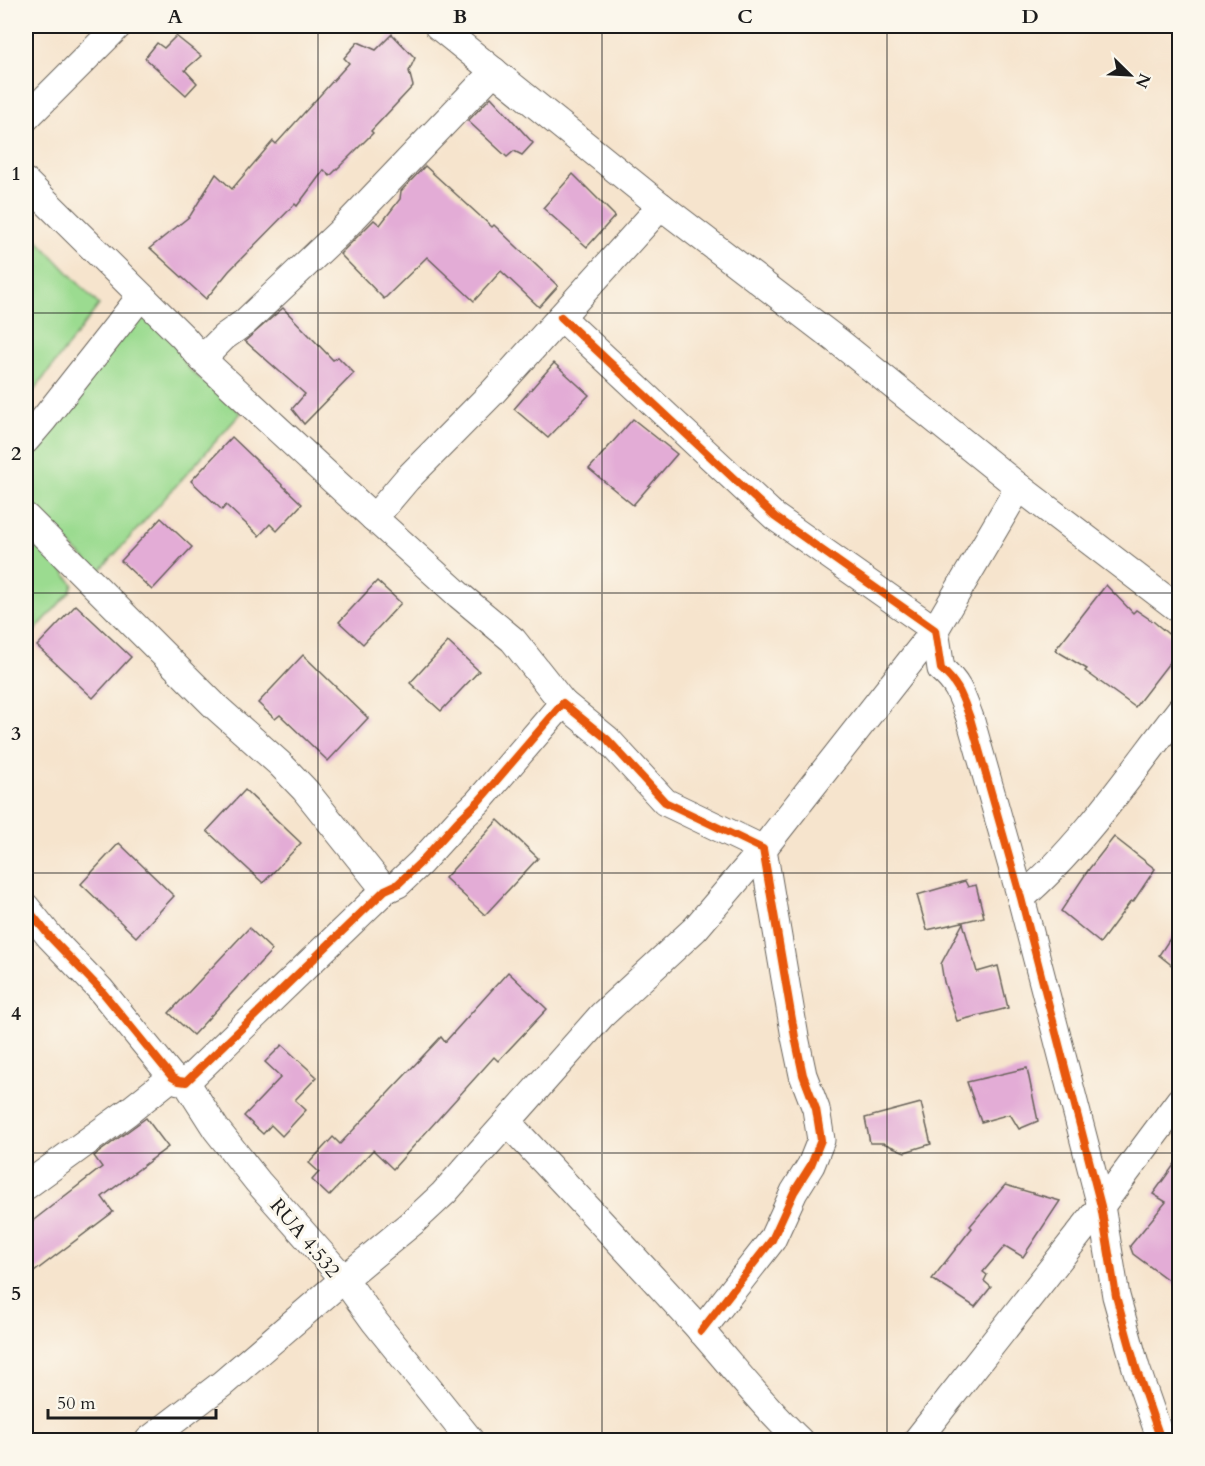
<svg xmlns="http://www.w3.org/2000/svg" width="1205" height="1466" font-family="Cardo,serif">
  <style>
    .green { fill: #9bdb90; stroke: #5c7c56; stroke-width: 1.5 }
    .building { fill: #e3acd6 }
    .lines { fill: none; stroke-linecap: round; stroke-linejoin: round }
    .minor-casing { stroke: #68625a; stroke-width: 29 }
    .minor { stroke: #fff; stroke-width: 27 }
    .cycleway-casing { stroke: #fbf7ec; stroke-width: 11 }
    .cycleway { stroke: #e8590c; stroke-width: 8 }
    .grid { fill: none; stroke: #1c1c1c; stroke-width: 1.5; stroke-opacity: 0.55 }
    .labels { text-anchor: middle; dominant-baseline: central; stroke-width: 6; stroke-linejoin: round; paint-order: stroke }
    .street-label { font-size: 20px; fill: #1c1c1c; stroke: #fbf7ec }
    .neatline { fill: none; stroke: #1c1c1c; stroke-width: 2 }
    .grid-label { font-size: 20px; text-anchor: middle; font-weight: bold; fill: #1c1c1c }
  </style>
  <rect width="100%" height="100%" fill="#fbf7ec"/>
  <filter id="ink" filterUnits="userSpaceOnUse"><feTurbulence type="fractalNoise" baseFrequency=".0167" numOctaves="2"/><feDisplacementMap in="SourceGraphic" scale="12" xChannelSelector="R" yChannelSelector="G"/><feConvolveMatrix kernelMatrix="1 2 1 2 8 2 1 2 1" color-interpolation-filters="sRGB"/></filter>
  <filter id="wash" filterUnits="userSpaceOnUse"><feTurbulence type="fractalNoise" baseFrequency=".008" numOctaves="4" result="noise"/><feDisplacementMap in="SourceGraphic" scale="24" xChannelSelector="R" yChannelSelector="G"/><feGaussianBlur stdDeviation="1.35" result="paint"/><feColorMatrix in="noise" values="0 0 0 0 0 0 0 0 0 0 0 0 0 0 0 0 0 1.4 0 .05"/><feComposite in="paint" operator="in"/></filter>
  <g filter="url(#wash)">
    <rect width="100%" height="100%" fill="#f6e4cd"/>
    <g class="green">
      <path d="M26,228L99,305L26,401Z"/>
      <path d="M140,314L172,340L188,368L241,413L99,572L26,505V453Z"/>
      <path d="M26,532L48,551L73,584L70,592L26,640Z"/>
    </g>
    <g id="blocks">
      <g class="building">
        <path d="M392,34L415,58L409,71L413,86L371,131L373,133L330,176L324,170L297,206L295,204L229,271L206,299L150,248L190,216L216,174L232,189L273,141L276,144L349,63L344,58L358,42L376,50Z"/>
        <path d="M176,36L201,56L185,70L197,83L186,95L145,58L157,43L164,48Z"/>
        <path d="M491,97L533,143L522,155L514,151L507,157L468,121Z"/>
        <path d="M425,166L492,227L494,225L558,286L539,307L501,271L474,301L427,257L384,299L340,254L374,220L380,225L400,199L401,191Z"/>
        <path d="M573,174L615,216L587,247L543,208Z"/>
        <path d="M283,308L333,360L338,357L354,373L304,424L292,409L305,394L245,341Z"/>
        <path d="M554,363L589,395L548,438L514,409Z"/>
        <path d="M633,419L677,454L633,505L589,469Z"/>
        <path d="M232,437L302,504L277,531L270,524L259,536L226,505L222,510L191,481Z"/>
        <path d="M161,518L192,547L152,590L121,561Z"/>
        <path d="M377,581L401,603L363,644L339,622Z"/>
        <path d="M1106,585L1133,613L1136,610L1154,622L1179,643V650L1135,707L1085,671L1087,669L1055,650Z"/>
        <path d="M76,605L131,657L93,698L37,646Z"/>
        <path d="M448,642L479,671L441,711L410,683Z"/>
        <path d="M303,655L368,718L328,761L280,715L275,719L258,703Z"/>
        <path d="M245,790L301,843L263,883L207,831Z"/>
        <path d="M498,820L538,858L485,915L445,878Z"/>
        <path d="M1114,837L1155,869L1133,902L1131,901L1100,943L1061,911L1089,869Z"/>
        <path d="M119,843L174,896L136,937L81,884Z"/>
        <path d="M965,881L968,887L976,885L984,917L927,930L917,895Z"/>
        <path d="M963,923L977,972L998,966L1008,1008L957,1021L944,982L941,964Z"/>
        <path d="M1179,925V971L1159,955Z"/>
        <path d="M249,928L272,950L193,1035L169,1013Z"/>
        <path d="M508,972L547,1009L498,1061L494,1057L393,1169L373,1150L329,1196L312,1180L319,1172L309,1163L333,1137L340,1144L441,1037L445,1042Z"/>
        <path d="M282,1045L317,1077L295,1100L306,1110L282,1136L271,1125L263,1134L244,1116L281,1077L265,1062Z"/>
        <path d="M1027,1068L1038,1121L1019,1129L1010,1114L981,1122L967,1082Z"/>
        <path d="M921,1103L931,1144L905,1152L883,1143H870L865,1118Z"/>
        <path d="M146,1118L168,1147L102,1197L113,1212L26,1278V1226L102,1167L94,1156Z"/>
        <path d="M1179,1158V1288L1133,1254L1130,1246L1166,1202L1153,1194Z"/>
        <path d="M1005,1185L1060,1201L1023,1257L1005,1246L983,1272L987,1275L984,1281L991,1287L975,1307L932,1279L972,1228L970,1226Z"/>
      </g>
    </g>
  </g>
  <g filter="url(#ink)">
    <use href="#blocks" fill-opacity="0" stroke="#68625a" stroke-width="1.5"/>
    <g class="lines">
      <g class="minor-casing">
        <g id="minor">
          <path d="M438,26L661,206L839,342L1019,487L1180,610"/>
          <path d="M26,118L118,26"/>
          <path d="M26,182L183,337L202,359L374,518"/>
          <path d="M561,317L775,517L935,630L941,669C959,684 962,697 970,718L1021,898L1101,1206L1116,1296L1136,1368L1161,1440"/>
          <path d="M202,359L224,337L245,322L340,232L494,71"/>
          <path d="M26,440L44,419L141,296"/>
          <path d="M26,517L216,707L280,764L305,790L385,890"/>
          <path d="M563,703L513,640L459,595L374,518L407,479L493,392L661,206"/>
          <path d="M1021,898C1081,847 1131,773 1180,710"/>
          <path d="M26,907L50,937L100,989L172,1077L179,1081L186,1082L385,890L398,884L420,863L458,821L478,802L563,703L607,739L665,802L763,849L795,1037L803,1075L816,1109L821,1140L811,1165L794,1192L772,1240L701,1331"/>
          <path d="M507,1122C570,1189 633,1256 695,1324C730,1363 761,1404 799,1440"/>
          <path d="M26,1186L128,1112L172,1077"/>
          <path d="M149,1440L222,1384L344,1279L258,1182L216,1129L186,1082"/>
          <path d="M470,1440L375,1322L344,1279L414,1221L444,1193L602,1015L695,929L763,849L935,630L1019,487"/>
          <path d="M917,1440L1101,1206L1180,1100"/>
        </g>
      </g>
      <use href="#minor" class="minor"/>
      <g class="cycleway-casing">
        <g id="cycleway">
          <path d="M561,317L775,517L935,630L941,669C959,684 962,697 970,718L1021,898L1101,1206L1116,1296L1136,1368L1161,1440"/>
          <path d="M26,907L50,937L100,989L172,1077L179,1081L186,1082L385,890L398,884L420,863L458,821L478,802L563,703L607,739L665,802L763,849L795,1037L803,1075L816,1109L821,1140L811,1165L794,1192L772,1240L701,1331"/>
        </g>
      </g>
      <use href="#cycleway" class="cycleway"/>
    </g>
  </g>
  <path class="grid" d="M318,26V1440M602,26V1440M887,26V1440M26,313H1180M26,593H1180M26,873H1180M26,1153H1180"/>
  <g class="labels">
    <g class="street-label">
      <text transform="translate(305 1238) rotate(50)">RUA 4.532</text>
    </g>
  </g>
  <rect width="1205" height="1466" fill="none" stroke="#fbf7ec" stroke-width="66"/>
  <g transform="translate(1130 75) rotate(114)" stroke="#fbf7ec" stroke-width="4.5" paint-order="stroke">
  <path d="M0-4.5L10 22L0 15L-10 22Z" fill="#1c1c1c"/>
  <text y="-9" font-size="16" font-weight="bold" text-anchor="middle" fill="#1c1c1c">N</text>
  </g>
  <path d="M48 1409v9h168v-9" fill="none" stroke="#1c1c1c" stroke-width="3"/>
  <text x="57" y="1409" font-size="18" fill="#1c1c1c" stroke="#fbf7ec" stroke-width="4.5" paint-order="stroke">50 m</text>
  <rect x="33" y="33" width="1139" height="1400" class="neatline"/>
  <g class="grid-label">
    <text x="175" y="23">A</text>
    <text x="460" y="23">B</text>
    <text x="745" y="23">C</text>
    <text x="1030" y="23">D</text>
    <text x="16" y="180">1</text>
    <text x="16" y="460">2</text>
    <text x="16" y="740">3</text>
    <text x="16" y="1020">4</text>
    <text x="16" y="1300">5</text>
  </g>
</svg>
